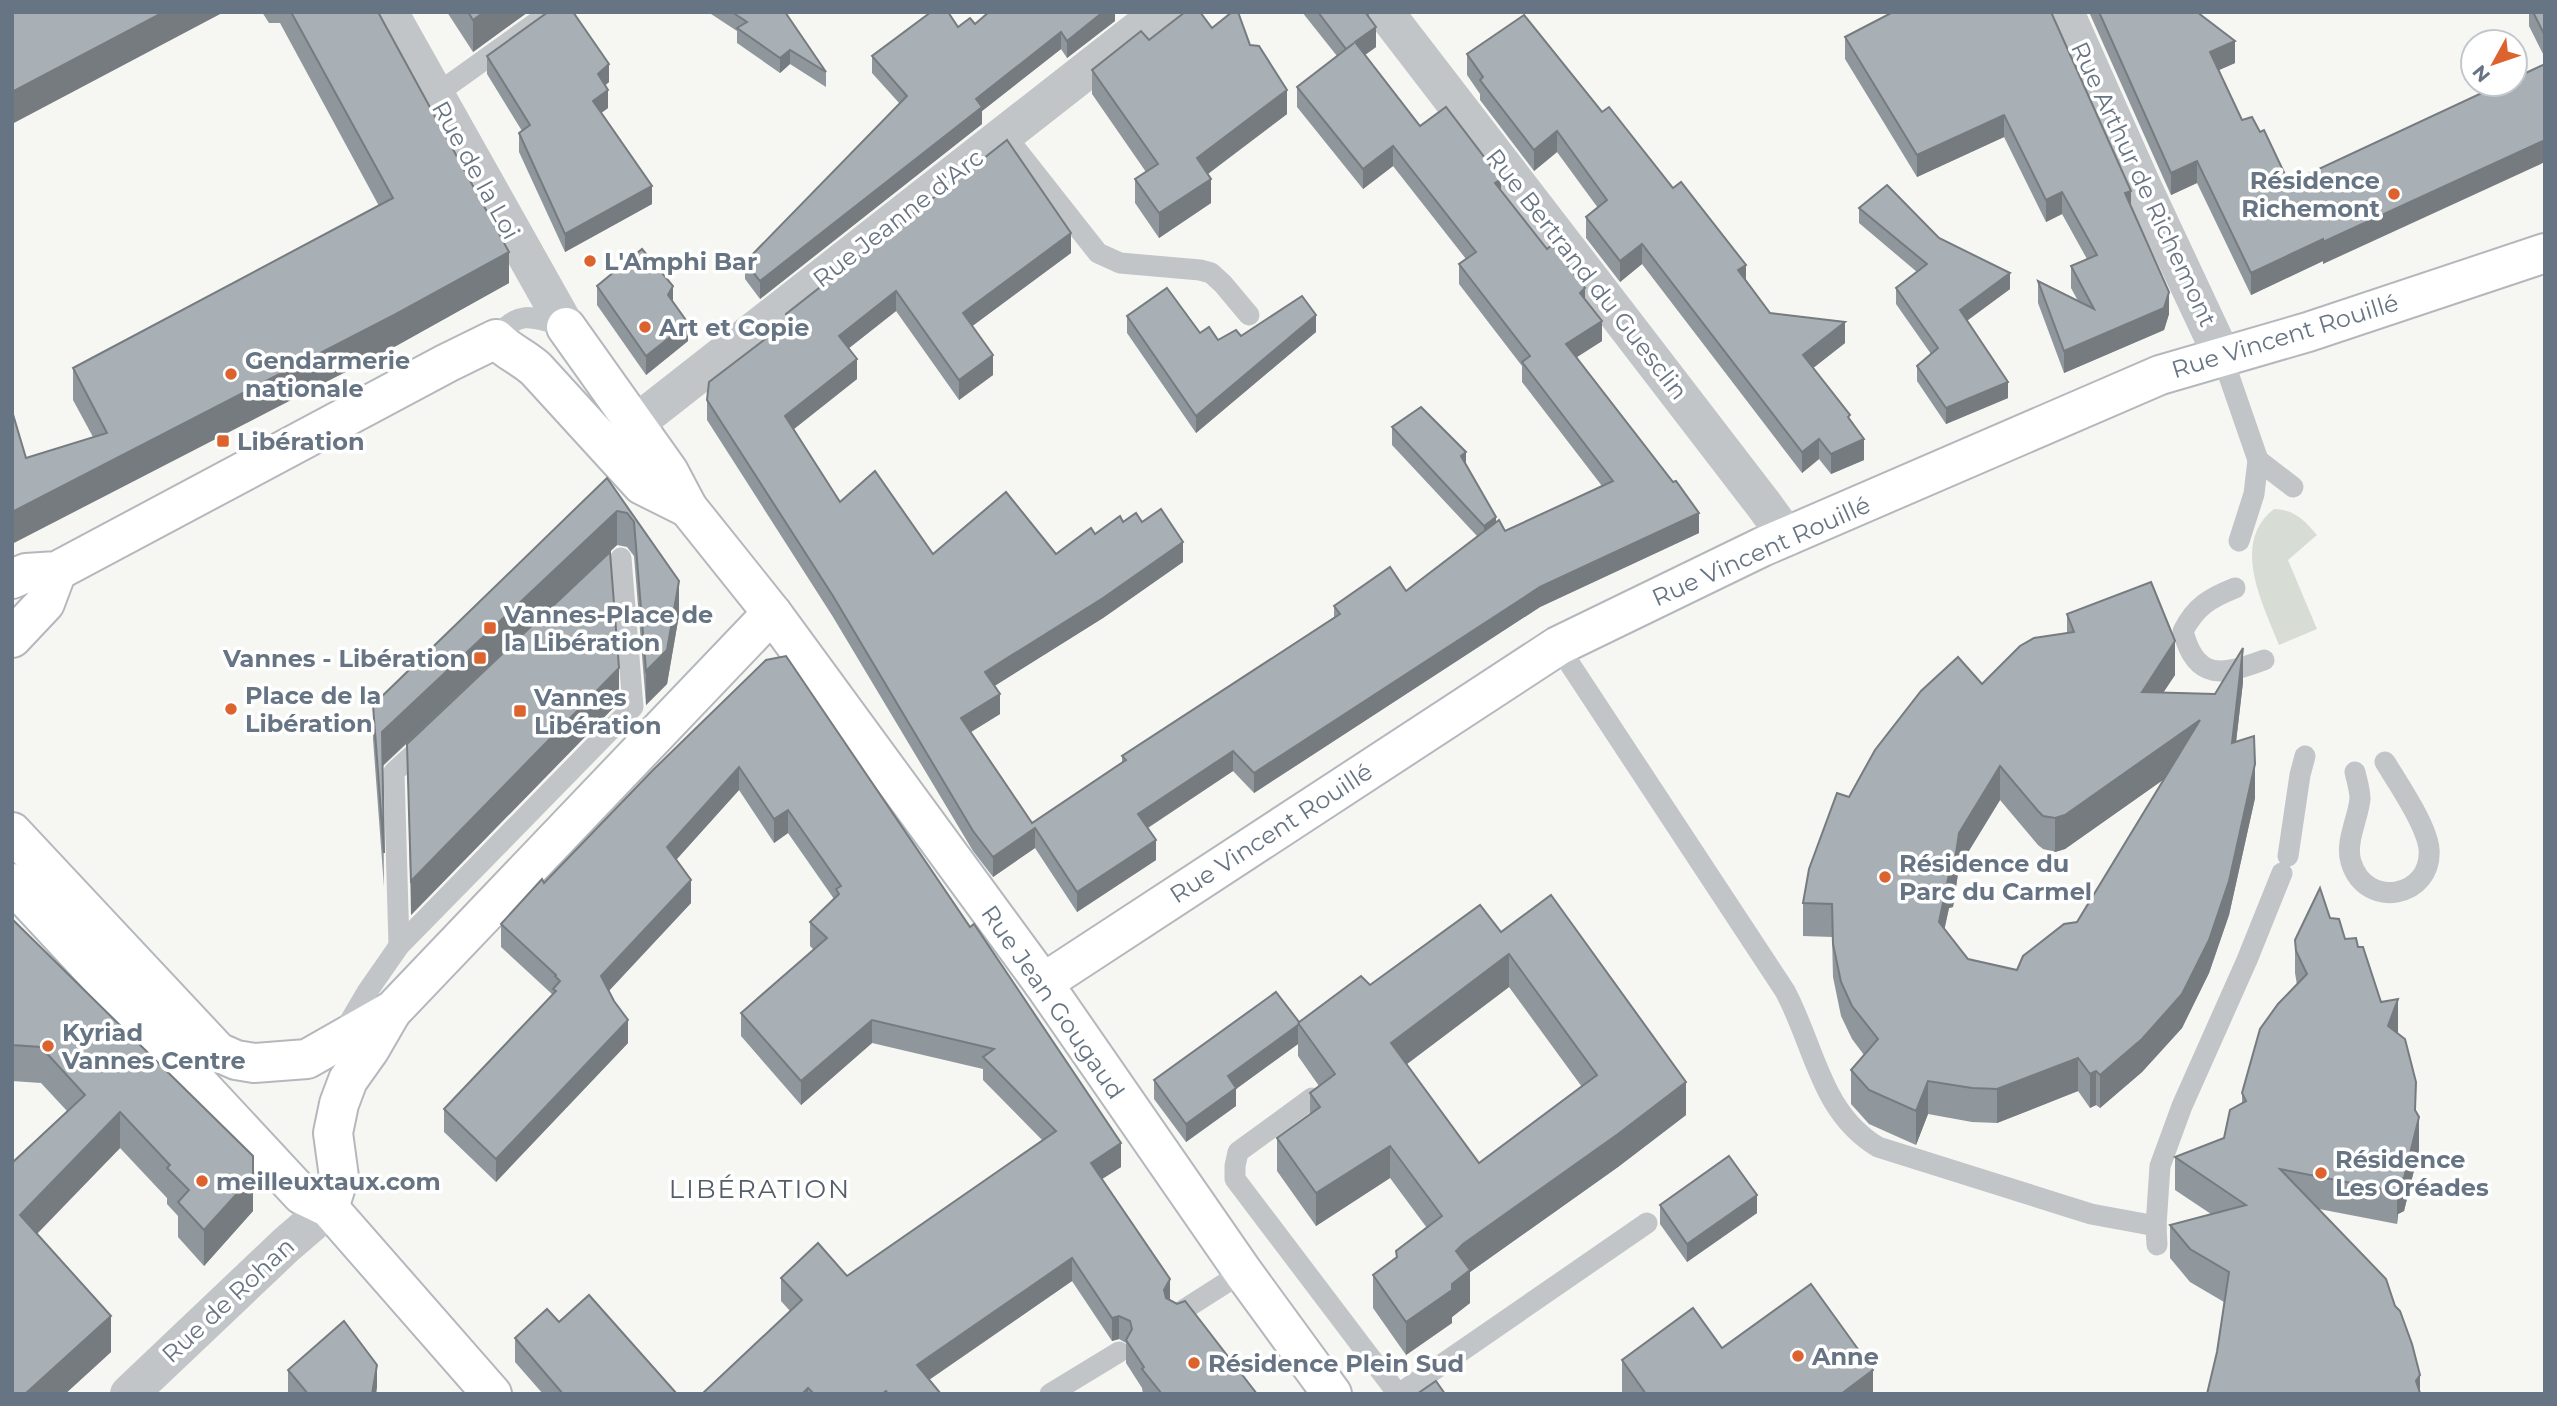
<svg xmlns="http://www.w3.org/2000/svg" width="2557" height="1406" font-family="Montserrat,sans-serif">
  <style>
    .green { fill: #d7ddd4 }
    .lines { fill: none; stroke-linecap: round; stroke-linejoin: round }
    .secondary-casing { stroke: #b4b8bd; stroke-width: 42 }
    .lane { stroke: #c1c5c8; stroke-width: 21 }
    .street { stroke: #c1c5c8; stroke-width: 38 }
    .secondary { stroke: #fff; stroke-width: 38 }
    .wall { fill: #90979c; fill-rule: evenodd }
    .shaded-wall { fill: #767b7f }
    .building { fill: #a8b0b5; stroke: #767b7f; stroke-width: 2; fill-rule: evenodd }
    .poi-dot { fill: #dc632d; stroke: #fff; stroke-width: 2.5 }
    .labels { text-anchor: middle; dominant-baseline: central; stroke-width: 7; stroke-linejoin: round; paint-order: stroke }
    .street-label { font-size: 24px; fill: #667483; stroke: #fff }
    .poi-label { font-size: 24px; font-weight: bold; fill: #667483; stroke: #fff; text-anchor: start }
    .neighbourhood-label { font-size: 26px; letter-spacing: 2px; fill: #545e68; stroke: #fff }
  </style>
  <rect width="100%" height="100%" fill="#f6f6f3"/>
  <path class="green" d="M2274,509C2295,510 2304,520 2317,535L2288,560L2317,629L2279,645C2263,604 2230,543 2274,509Z"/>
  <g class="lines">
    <g class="secondary-casing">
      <g id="secondary">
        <path d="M566,327L669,472L688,508L772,613L1043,983L1243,1272L1332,1394"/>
        <path d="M12,579L26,573L57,571L447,363L496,339C508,352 523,357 536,369L642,485L688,508"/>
        <path d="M12,638L45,603L57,571"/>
        <path d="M12,832L218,1052L236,1060L254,1063L307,1059L393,1010L772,613"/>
        <path d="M12,883L302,1195L329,1208L492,1394"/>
        <path d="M1043,983L1558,646L1762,547L2160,375L2308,332L2545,253"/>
        <path d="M329,1208L339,1177L333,1133L339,1104L348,1080L370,1049L392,1011"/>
      </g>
    </g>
    <g class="lane">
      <path d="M435,95L551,12"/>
      <path d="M1005,135L1098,253L1120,263L1200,270L1211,273L1223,284L1249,315"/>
      <path d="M496,339C517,308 534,317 566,327"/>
      <path d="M2222,356L2258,460L2293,487"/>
      <path d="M2239,541L2254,494L2258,460"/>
      <path d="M2235,588C2210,598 2196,606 2183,631C2196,682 2223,675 2264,660"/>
      <path d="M1558,646L1785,991C1815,1047 1820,1112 1878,1147L2091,1214L2156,1226"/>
      <path d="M2355,772C2357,781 2360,790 2360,799C2358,819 2345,842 2351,862C2366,911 2433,897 2429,849C2427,826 2398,783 2385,762"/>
      <path d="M2288,856L2300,775L2305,756"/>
      <path d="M399,946L394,772L427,742"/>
      <path d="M343,1033L367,992L399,946L633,707L621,558"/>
      <path d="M1312,1098L1238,1152L1235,1166V1179L1398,1394"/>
      <path d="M2157,1245L2156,1226L2160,1166L2182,1106L2247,960L2282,873"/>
      <path d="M1177,1314L1243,1272"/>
      <path d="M1050,1394L1119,1352"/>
      <path d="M1399,1394L1647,1223"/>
    </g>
    <g class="street">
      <path d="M389,12L566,327"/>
      <path d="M1385,12L1764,505L1787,537"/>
      <path d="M2065,12L2141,183L2222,356"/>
      <path d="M635,424L1161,12"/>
      <path d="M129,1394L286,1245L329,1208"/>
    </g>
    <use href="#secondary" class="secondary"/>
  </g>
  <g class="wall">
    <path d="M262,12H378L509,283L396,346L26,458L93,437L73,400V368L379,206L280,23H269Z"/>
    <path d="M447,12H528L473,52Z"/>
    <path d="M708,12H785L826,72V87L790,64L780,73L737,43V31Z"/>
    <path d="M1115,12V21L1067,58L1061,49L982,111V124L760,299L745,279V262L900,104L872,73V56L958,27L975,24Z"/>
    <path d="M1302,12H1369V18L1376,47L1365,55L1420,126L1501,190L1585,300L1602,341L1577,357L1699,533L1540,607L1254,793L1233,771L1148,828L1156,860L1077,912L1035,848L993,877L973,851L833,617L707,420V400L786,323V314L1071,253L972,326L993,375L959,400L896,311L849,348L857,379L794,429L840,502L933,554H1056L1095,534L1123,522H1142L1183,562L1103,618L994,686L1000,714L971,732L1032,823L1122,762V756L1334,617V606L1406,591L1477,536L1392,445V427L1466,464L1496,521L1505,531L1602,486L1522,382V366L1459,284V264L1466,259L1393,166L1363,189L1297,107V87L1337,56Z"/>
    <path d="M1893,12L2131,207L2169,314L2164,330L2064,373L2038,303V281L2078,301L2071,288V266L2087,259L2062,214L2046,222L2004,137L1917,177L1845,59V37Z"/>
    <path d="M2089,12H2197L2235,63L2219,70L2242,120L2289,183L2501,84L2323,264V261L2251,295L2197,183L2171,195Z"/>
    <path d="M2529,12H2545V58L2529,26Z"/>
    <path d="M1149,40L1250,45L1287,114L1208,174L1211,203L1159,238L1135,203V179L1146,172L1092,94V70Z"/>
    <path d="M1467,54L1602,112L1673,188L1746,280L1770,313L1845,343L1813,368L1850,420L1864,460L1831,474L1819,459L1802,473L1642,264L1620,282L1586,238V217L1598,208L1557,152L1534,171L1480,100V94L1467,75Z"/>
    <path d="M487,56L609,82L605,85L608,108L601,113L652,204L565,252L519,152V133L522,131L487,74Z"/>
    <path d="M1859,208L1939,238L2010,289L1966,321L2008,398L1946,424L1917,381V366L1931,354L1896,304V288L1917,272L1859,223Z"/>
    <path d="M597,286L673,301L688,341L646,375L597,305Z"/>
    <path d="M1127,316L1200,333L1218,340L1241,336L1316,332L1196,433L1127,333Z"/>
    <path d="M607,478L679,581V615L667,684L646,705L634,556L627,547L617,545L383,766L384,887L373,739V705Z"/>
    <path d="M2067,614L2175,675L2163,692L2215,694L2243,682L2236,742L2255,798L2229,915L2209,973L2182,1028L2142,1072L2100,1108L2096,1105L2090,1108L2078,1091L1997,1123L1972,1122L1928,1114L1916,1145L1869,1124L1851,1104V1070L1864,1055L1852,1039L1841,1016L1833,977L1832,937L1803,936V903L1849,797L1982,684L2067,633ZM2164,779L2077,922L2017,970L1968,959L1944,929L1949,908L1953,907L1959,867L2000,800L2038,845L2043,849L2055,852L2065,849Z"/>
    <path d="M766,660L1121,1167L1102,1179L1170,1300L1257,1394H1143L1142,1388L1126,1363V1343L1119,1339L1112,1341L1072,1281L929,1380L941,1394H702L790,1311L781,1301V1278L847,1276L1042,1140L983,1080V1069L872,1043L801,1105L741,1036V1013L814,950L810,946V922L834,899L788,833L774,843L739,790L676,860L691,903L609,991L628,1043L496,1182L444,1132V1109L553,995L501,947V924L544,883Z"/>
    <path d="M619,702L411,915L407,744Z"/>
    <path d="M2330,918L2345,939L2358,947L2381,1002L2398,1032V1033L2416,1112L2419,1150L2404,1211L2398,1214L2397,1224L2319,1209L2420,1394L2217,1352L2224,1302L2190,1282L2170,1258V1225L2211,1214L2175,1190V1157L2224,1138L2242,1103V1093L2297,985L2295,973V940Z"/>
    <path d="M12,919L253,1211L204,1266L178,1237V1216L167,1204V1198L120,1148L37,1234L111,1352L65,1394H12V1163L67,1111L41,1083L12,1081Z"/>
    <path d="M1501,932L1686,1115L1618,1167L1470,1272V1303L1452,1317V1323L1406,1355L1373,1308V1275L1396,1257V1251L1427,1228L1390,1178L1316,1226L1277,1171V1138L1310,1115V1093L1319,1086L1298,1056V1044L1236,1089V1106L1186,1142L1154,1099V1080L1299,1022L1370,985ZM1509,987L1582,1087L1479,1163L1407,1064Z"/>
    <path d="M1660,1205L1757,1213L1687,1262L1660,1224Z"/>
    <path d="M559,1322L677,1394H543L515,1362V1338Z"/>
    <path d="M1722,1348L1873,1394H1622V1360Z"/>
    <path d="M288,1370L377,1386L376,1394H290L288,1392Z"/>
  </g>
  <g class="shaded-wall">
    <path d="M164,12H224L12,124V92Z"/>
    <path d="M484,12H528L473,52V20Z"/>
    <path d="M1103,12H1115V21L1067,58V41Z"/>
    <path d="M1376,27V47L1355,62V42Z"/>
    <path d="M1061,32V49L982,111V124L760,299V281L976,99Z"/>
    <path d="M2235,41V63L2210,74V52Z"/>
    <path d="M790,50V64L780,73V58Z"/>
    <path d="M609,64V82L598,92V74Z"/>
    <path d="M608,90V108L593,119V101Z"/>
    <path d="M1287,90V114L1197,182V158Z"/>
    <path d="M2004,115V137L1917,177V155Z"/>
    <path d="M1557,131V152L1534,171V150Z"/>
    <path d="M2545,140V162L2323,264V242Z"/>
    <path d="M1393,146V166L1363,189V169Z"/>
    <path d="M2197,161V183L2171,195V173Z"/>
    <path d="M1211,179V203L1159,238V213Z"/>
    <path d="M1501,179V199L1495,183Z"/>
    <path d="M652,186V204L565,252V234Z"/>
    <path d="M2131,191V213L2125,193Z"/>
    <path d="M2062,192V214L2046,222V200Z"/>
    <path d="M1071,233V253L963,333V313Z"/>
    <path d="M2323,239V261L2251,295V273Z"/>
    <path d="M1642,244V264L1620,282V261Z"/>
    <path d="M509,252V283L396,346L12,544V512Z"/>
    <path d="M1746,265V285L1738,270Z"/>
    <path d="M2010,273V289L1960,326V310Z"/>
    <path d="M673,286V304L668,295Z"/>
    <path d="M1585,288V308L1580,293Z"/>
    <path d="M896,291V311L839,356V336Z"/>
    <path d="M2169,292V314L2164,330L2064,373V351Z"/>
    <path d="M1316,315V332L1196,433V416Z"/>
    <path d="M1602,321V341L1566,364V344Z"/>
    <path d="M1845,322V343L1803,376V355Z"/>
    <path d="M688,323V341L646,375V356Z"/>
    <path d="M993,355V375L959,400V380Z"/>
    <path d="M857,359V379L785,436V416Z"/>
    <path d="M2008,382V398L1946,424V408Z"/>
    <path d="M1819,439V459L1802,473V452Z"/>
    <path d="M1864,439V460L1831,474V454Z"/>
    <path d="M1466,452V470L1461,456Z"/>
    <path d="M617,511V545L382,766V732Z"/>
    <path d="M1699,513V533L1540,607L1254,793V773L1540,587Z"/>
    <path d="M1496,517V535L1484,544V526Z"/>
    <path d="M1183,542V562L1103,618L985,692V672Z"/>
    <path d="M679,581V615L667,684L646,705V671Z"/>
    <path d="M2175,641V675L2142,725V692Z"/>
    <path d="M2243,648V682L2232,777V743Z"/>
    <path d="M619,668V702L411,915V881Z"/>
    <path d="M1000,694V714L961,738V718Z"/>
    <path d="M2200,720V754L2065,849L2055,852V818Z"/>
    <path d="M1233,751V771L1138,834V814Z"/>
    <path d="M2255,764V798L2229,915L2209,973L2182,1028L2142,1072L2100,1108V1075Z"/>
    <path d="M2000,766V800L1959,867L1953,907L1949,908L1939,955V922L1949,874L1959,833Z"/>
    <path d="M739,767V790L667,870V847Z"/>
    <path d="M788,810V833L774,843V819Z"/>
    <path d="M1035,828V848L993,877V857Z"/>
    <path d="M1156,840V860L1077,912V892Z"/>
    <path d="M691,880V903L601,999V976Z"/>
    <path d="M1509,954V987L1391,1076V1043Z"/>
    <path d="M2398,999V1032L2388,1059V1026Z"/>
    <path d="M628,1020V1043L496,1182V1159Z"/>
    <path d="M872,1020V1043L801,1105V1081Z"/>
    <path d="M1298,1025V1044L1236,1089V1106L1186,1142V1124L1228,1076Z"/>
    <path d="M2078,1058V1091L1997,1123V1089Z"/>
    <path d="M2096,1071V1105L2090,1108V1074Z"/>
    <path d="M1928,1081V1114L1916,1145V1111Z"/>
    <path d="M1686,1082V1115L1618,1167L1470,1272V1303L1452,1317V1323L1406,1355V1322L1456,1251L1463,1244Z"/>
    <path d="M120,1112V1148L20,1251V1215Z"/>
    <path d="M2419,1117V1150L2404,1211L2398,1214L2397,1224V1192L2398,1181Z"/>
    <path d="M1121,1143V1167L1091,1186V1163Z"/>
    <path d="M1390,1146V1178L1316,1226V1193Z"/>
    <path d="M253,1156V1211L204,1266V1230Z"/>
    <path d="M1757,1195V1213L1687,1262V1244Z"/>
    <path d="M1072,1258V1281L917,1388V1365Z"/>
    <path d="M1170,1279V1303L1164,1314V1290Z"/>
    <path d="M111,1316V1352L65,1394H25Z"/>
    <path d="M1119,1316V1339L1112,1341V1318Z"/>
    <path d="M377,1365V1386L376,1394H372Z"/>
    <path d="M1873,1370V1394H1841Z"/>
    <path d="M2420,1375V1394H2416V1381Z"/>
    <path d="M808,1388V1394H802Z"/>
  </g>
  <g class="building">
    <path d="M12,12H164L12,92Z"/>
    <path d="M291,12H378L509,252L396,314L12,512V411L26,458L107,433L73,368L393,198Z"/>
    <path d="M468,12H484L473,20Z"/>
    <path d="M548,12H573L609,64L598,74L608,90L593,101L652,186L565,234L519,133L530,125L487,56Z"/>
    <path d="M732,12H785L826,72L790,50L780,58L737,28L747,22Z"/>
    <path d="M931,12H948L958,27L970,18L975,24L989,12H1103L1067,41L1061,32L976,99L982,107L760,281L745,262L907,96L872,56Z"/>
    <path d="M1185,12H1200L1212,28L1232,12H1238L1250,45L1259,46L1287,90L1197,158L1211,179L1159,213L1135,179L1158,164L1092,70L1141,31L1149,40Z"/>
    <path d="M1318,12H1365L1376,27L1355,42L1420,126L1446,107L1501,179L1495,183L1547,249L1552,245L1585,288L1580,293L1602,321L1566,344L1673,482L1676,481L1699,513L1540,587L1254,773L1233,751L1138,814L1156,840L1077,892L1035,828L993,857L973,831L833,596L707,400L709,382L790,320L786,314L1007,140L1071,233L963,313L993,355L959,380L896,291L839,336L857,359L785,416L840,502L875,471L933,554L1006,492L1056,554L1091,528L1095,534L1120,516L1123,522L1136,513L1142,522L1161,509L1183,542L1103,598L985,672L1000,694L961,718L1032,823L1126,760L1122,756L1340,614L1334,606L1390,567L1406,591L1499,520L1505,531L1613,481L1522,362L1530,356L1459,264L1476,252L1393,146L1363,169L1297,87L1354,43L1346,49Z"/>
    <path d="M1893,12H2051L2131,191L2125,193L2169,292L2164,308L2064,351L2038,281L2094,309L2071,266L2097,255L2062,192L2046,200L2004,115L1917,155L1845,37Z"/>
    <path d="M2099,12H2197L2235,41L2210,52L2242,120L2252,117L2260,132L2264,130L2289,183L2501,84H2515V78L2545,64V140L2323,242V239L2251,273L2197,161L2171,173Z"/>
    <path d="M2533,12H2545V36Z"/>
    <path d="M1524,15L1602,112L1609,107L1673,188L1681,182L1746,265L1738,270L1770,313L1845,322L1803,355L1850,415L1848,417L1864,439L1831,454L1819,439L1802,452L1642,244L1620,261L1586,217L1607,200L1557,131L1534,150L1480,80L1483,77L1467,54Z"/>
    <path d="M1887,185L1939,238L2010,273L1960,310L2008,382L1946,408L1917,366L1938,348L1896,288L1927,264L1859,208Z"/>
    <path d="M642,249L673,286L668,295L688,323L646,356L597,286Z"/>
    <path d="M1167,288L1200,333L1209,327L1218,340L1236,330L1241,336L1302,296L1316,315L1196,416L1127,316Z"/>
    <path d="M1421,407L1466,452L1461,456L1496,517L1484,526L1392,427Z"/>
    <path d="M607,478L679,581L667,650L646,671L634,522L627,513L617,511L382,732L384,853L373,705Z"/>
    <path d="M610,552L619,668L411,881L407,744Z"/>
    <path d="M2151,582L2175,641L2142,692L2215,694L2243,648L2232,743L2254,736L2255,764L2229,881L2209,940L2182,994L2142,1039L2100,1075L2096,1071L2090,1074L2078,1058L1997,1089L1972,1088L1928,1081L1916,1111L1869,1090L1851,1070L1878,1039L1852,1006L1841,982L1833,944L1832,904L1803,903L1809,869L1837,793L1849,797L1875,750L1921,691L1958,657L1982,684L2020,646L2034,638L2074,632L2067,614ZM2200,720L2077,922L2064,924L2023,956L2017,970L1968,959L1939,922L1949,874L1953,873L1959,833L2000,766L2038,811L2043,816L2055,818L2065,815Z"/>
    <path d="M786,656L970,927L974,924L1121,1143L1091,1163L1170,1279L1164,1290L1166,1298L1177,1304L1185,1301L1257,1394H1162L1142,1369L1144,1367L1126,1340L1132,1329L1130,1321L1119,1316L1112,1318L1072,1258L917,1365L941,1394H888L886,1391L882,1394H814L808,1388L802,1394H702L802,1300L781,1278L818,1243L847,1276L1056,1131L983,1057L994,1049L872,1020L801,1081L741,1013L827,938L810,922L839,894L836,889L841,886L788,810L774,819L739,767L667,847L691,880L601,976L614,1001L628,1020L496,1159L444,1109L556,991L553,989L560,981L555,976L556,975L501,924L542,879L544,883L653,770L766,660Z"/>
    <path d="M2320,888L2330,918L2339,919L2345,939L2356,938L2358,947H2363L2381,1002L2398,999L2388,1026L2405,1039L2416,1082L2415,1110L2419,1117L2404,1178L2398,1181L2397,1192L2280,1169L2386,1279L2395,1306L2400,1311L2412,1344L2420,1375L2416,1381L2420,1393L2207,1394L2217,1352L2229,1272L2190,1249L2170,1225L2246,1205L2175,1157L2224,1138L2230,1110L2246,1101L2242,1093L2260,1029L2278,1004L2307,974L2296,951L2295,940Z"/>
    <path d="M1551,895L1686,1082L1618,1134L1463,1244L1456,1251L1470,1270L1452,1284V1290L1406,1322L1373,1275L1397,1257L1396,1251L1442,1216L1390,1146L1316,1193L1277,1138L1320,1107L1310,1093L1335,1074L1298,1023L1361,976L1370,985L1480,905L1501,932ZM1509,954L1597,1075L1479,1163L1391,1043Z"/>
    <path d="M12,919L253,1156V1176L204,1230L178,1202L189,1190L167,1168L170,1165L120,1112L20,1215L111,1316L25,1394H12V1163L85,1095L41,1047L12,1045Z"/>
    <path d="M1276,992L1299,1022L1298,1025L1228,1076L1236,1088L1186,1124L1154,1080Z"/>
    <path d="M1729,1156L1757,1195L1687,1244L1660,1205Z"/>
    <path d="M1811,1284L1873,1370L1841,1394H1646L1622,1360L1693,1308L1722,1348Z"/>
    <path d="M589,1295L677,1394H563L515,1338L547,1309L559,1322Z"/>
    <path d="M344,1321L377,1365L372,1394H308L288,1370Z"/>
    <path d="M1436,1381L1445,1394H1417Z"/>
  </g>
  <g class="poi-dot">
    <circle cx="2394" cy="194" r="7"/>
    <circle cx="590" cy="261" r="7"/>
    <circle cx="645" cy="327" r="7"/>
    <circle cx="231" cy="374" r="7"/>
    <rect x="216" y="434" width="14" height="14" rx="3.5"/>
    <rect x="483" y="621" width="14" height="14" rx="3.5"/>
    <rect x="473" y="651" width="14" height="14" rx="3.5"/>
    <circle cx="231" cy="709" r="7"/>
    <rect x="513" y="704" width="14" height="14" rx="3.5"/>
    <circle cx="1885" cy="877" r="7"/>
    <circle cx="48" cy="1046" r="7"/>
    <circle cx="2321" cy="1173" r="7"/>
    <circle cx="202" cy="1181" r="7"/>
    <circle cx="1798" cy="1356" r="7"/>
    <circle cx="1194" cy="1363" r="7"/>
  </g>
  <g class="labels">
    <g class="street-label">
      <text transform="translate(476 170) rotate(61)">Rue de la Loi</text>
      <text transform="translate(2144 184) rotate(65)">Rue Arthur de Richemont</text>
      <text transform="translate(898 218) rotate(-38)">Rue Jeanne d'Arc</text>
      <text transform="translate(1587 274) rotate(52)">Rue Bertrand du Guesclin</text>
      <text transform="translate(2285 336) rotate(-17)">Rue Vincent Rouillé</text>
      <text transform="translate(1761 551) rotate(-24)">Rue Vincent Rouillé</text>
      <text transform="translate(1271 833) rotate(-33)">Rue Vincent Rouillé</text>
      <text transform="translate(1053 1002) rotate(55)">Rue Jean Gougaud</text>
      <text transform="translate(228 1300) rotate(-43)">Rue de Rohan</text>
    </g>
    <g class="poi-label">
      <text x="2380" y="180" text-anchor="end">Résidence<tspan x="2380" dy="28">Richemont</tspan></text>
      <text x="604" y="261">L'Amphi Bar</text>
      <text x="659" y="327">Art et Copie</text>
      <text x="245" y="360">Gendarmerie<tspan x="245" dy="28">nationale</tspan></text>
      <text x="237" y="441">Libération</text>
      <text x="504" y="614">Vannes-Place de<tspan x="504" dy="28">la Libération</tspan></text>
      <text x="466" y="658" text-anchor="end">Vannes - Libération</text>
      <text x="245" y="695">Place de la<tspan x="245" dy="28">Libération</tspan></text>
      <text x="534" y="697">Vannes<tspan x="534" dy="28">Libération</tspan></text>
      <text x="1899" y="863">Résidence du<tspan x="1899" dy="28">Parc du Carmel</tspan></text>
      <text x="62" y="1032">Kyriad<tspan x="62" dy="28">Vannes Centre</tspan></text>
      <text x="2335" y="1159">Résidence<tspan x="2335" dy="28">Les Oréades</tspan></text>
      <text x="216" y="1181">meilleuxtaux.com</text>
      <text x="1812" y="1356">Anne</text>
      <text x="1208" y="1363">Résidence Plein Sud</text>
    </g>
    <g class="neighbourhood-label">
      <text x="760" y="1189">LIBÉRATION</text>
    </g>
  </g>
  <rect width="2557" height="1406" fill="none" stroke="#667483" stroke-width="28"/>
  <g transform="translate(2494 63) rotate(230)"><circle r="33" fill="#ffffff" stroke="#c2c7cd" stroke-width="2"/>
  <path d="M0-5L12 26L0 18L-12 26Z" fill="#dc632d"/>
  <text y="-10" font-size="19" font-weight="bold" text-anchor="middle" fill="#667483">N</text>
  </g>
</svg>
